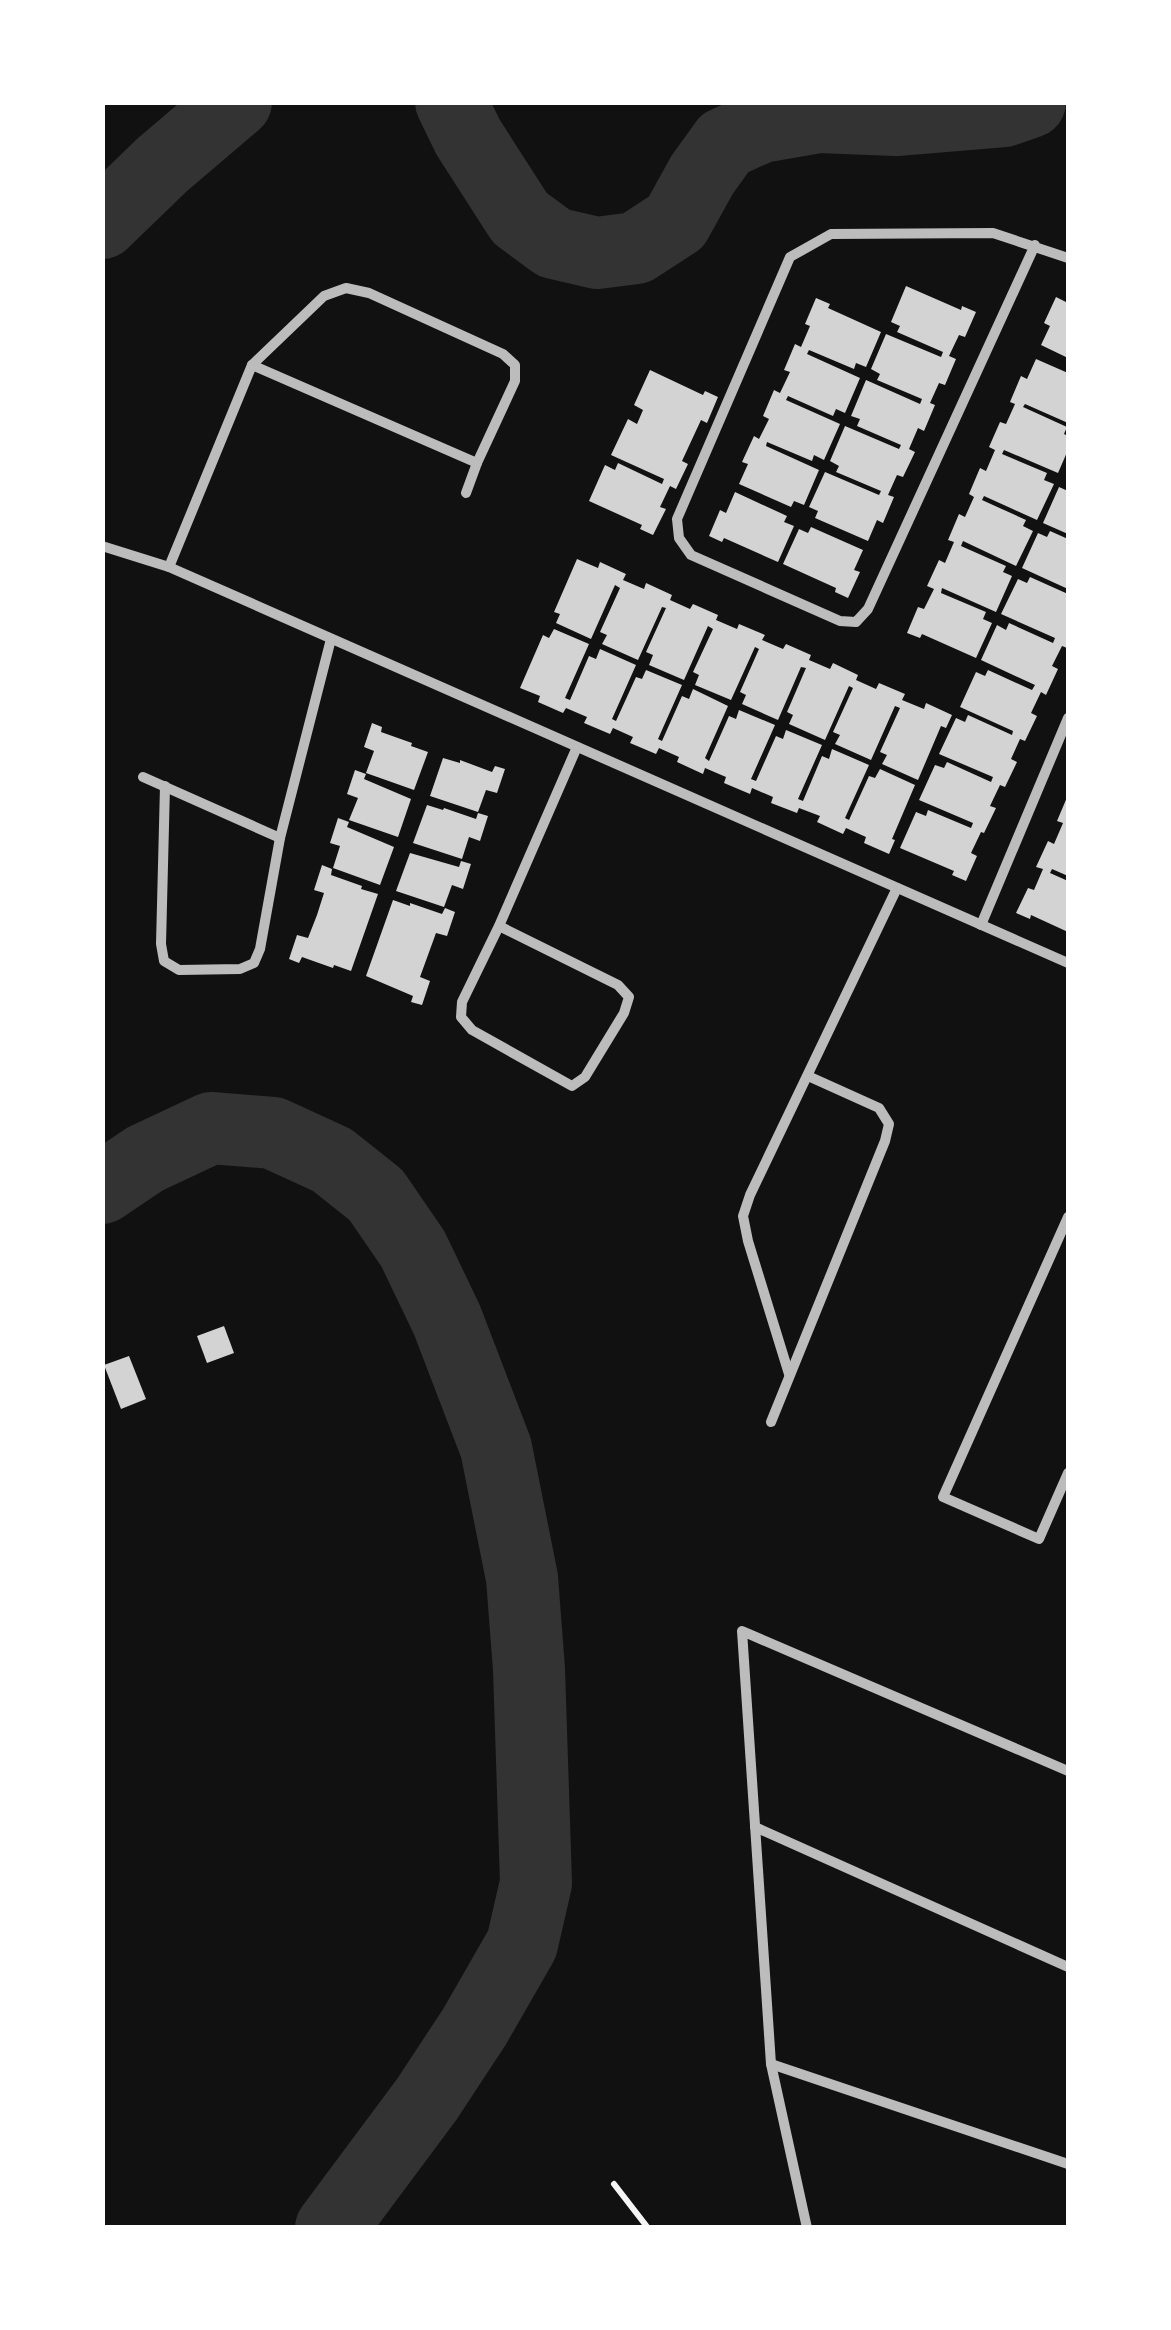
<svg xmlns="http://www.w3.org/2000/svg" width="1171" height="2330" font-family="Rubik,sans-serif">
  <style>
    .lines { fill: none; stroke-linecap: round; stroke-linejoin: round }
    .river { stroke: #333; stroke-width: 72 }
    .building { fill: #d3d3d3 }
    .path { stroke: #f5f5f5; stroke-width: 6 }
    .minor { stroke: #bcbcbc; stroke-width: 10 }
  </style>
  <rect width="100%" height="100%" fill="#111"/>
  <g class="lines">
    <g class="river">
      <path d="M451,102L468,137L520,218L554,243L597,253L636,248L676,222L702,175L725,143L761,127L819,117L896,120L1004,111L1030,102"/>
      <path d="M102,223L162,165L236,102"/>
      <path d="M102,1188L145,1159L211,1128L273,1133L332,1160L376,1195L413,1249L447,1320L496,1448L522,1578L529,1669L536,1883L522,1944L475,2026L427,2099L331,2228"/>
    </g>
  </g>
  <g class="building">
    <path d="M906,286L961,310L962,306L976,312L965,337L959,335L949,356L956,359L945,385L939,383L930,403L935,405L924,431L918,428L909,449L915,452L903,477L897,475L888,495L894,497L883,523L877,520L868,541L815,518L818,511L809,507L825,472L879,495L881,491L836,472L839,466L830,461L845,426L899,449L901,445L857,426L860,419L851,416L866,380L920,404L922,399L877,380L880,374L871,369L886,334L941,357L943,352L897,332L900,326L891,322Z"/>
    <path d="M1056,297L1068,303V358L1041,345L1050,326L1044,323Z"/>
    <path d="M816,298L830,304L828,308L881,332L866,367L856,363L854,369L809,350L807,354L860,378L845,413L836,409L833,416L788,396L786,400L840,424L824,460L814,455L812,461L767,442L766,446L819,470L804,505L794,501L791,507L739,484L748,464L742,462L754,436L759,439L769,419L763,416L774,390L780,393L790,372L784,370L795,344L801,347L810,326L805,324Z"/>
    <path d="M1036,359L1068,373V423L1025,404L1023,407L1067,427L1064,434L1068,436V450L1058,473L1004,450L1002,454L1047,473L1044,480L1054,484L1037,520L984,496L982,500L1026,520L1023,526L1033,531L1016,566L963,541L961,546L1006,566L1003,572L1012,576L996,612L942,588L941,593L986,612L983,619L992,623L976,658L922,634L920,638L907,633L918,607L924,609L934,589L927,586L939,560L945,563L954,542L948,540L959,514L965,517L974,497L969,494L980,468L986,471L995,450L989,447L1000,422L1006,424L1015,404L1010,402L1021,376L1027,379Z"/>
    <path d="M650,370L703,395L705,391L718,397L707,423L701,420L682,461L688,464L676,489L670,486L660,507L666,509L653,535L640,529L642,525L589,501L605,465L615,470L618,463L662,484L664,479L611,455L628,419L637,424L643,410L634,405Z"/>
    <path d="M1059,487L1068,491V534L1043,523Z"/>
    <path d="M735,492L787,516L784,522L794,526L778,562L724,538L722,542L709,536L720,510L726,513Z"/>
    <path d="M811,527L863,550L854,570L860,572L848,598L835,592L836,588L783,564L799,529L808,533Z"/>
    <path d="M1050,531L1068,539V589L1022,568L1038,533L1047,537Z"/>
    <path d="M577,559L598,568L600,562L626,574L623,580L644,589L646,583L672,595L670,600L690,609L693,604L718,615L716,620L737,629L739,624L765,635L762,640L783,649L786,644L811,655L809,660L830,669L833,663L858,675L856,680L876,689L879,683L905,694L902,700L924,709L926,703L952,715L946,728L941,726L918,780L882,764L887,755L880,752L900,708L895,706L871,760L835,744L840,735L833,732L853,688L849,686L825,740L789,724L793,715L787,712L806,668L801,667L778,720L742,704L746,695L740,692L759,649L755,647L731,700L695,685L699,675L693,672L713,629L708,626L684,680L649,665L653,655L646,652L666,608L662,607L638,660L602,644L607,635L600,632L620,588L615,585L591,639L556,623L560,614L554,612Z"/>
    <path d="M1030,577L1068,594V644L1067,648L1062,646L1052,666L1058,669L1046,695L1041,692L1031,713L1037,716L1025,741L1020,739L1011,759L1017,762L1005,787L1000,785L990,806L996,808L984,833L981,832L971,853L977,856L966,881L952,875L954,871L900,848L916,812L926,816L928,810L971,828L973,823L919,800L935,765L944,768L947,762L991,782L993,777L939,754L956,718L965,722L968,715L1012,735L1013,731L960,707L976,672L985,676L988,670L1032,690L1035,685L981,660L997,625L1006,630L1009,623L1053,643L1055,638L1001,614L1018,579L1027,583Z"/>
    <path d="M554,629L589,644L565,698L570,700L589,656L596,659L600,649L636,665L612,719L616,721L636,677L642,679L646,670L682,685L658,739L662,741L682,696L689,699L693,689L728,706L705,758L709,761L729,716L736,719L739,710L775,725L751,779L756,781L776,736L783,739L786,730L822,745L798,799L803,801L822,756L829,759L832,749L869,765L845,818L849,820L869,776L875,778L880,769L915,785L892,839L895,840L889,854L864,843L866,837L846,828L843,834L817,822L820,816L799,808L797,813L771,803L773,797L752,788L750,794L724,783L726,777L705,768L703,774L677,762L679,757L659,748L656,754L630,743L633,737L613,728L610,734L584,723L587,717L566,708L563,713L538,702L540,696L520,688L543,635L549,638Z"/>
    <path d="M372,723L382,727L381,732L412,743L411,746L428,752L414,790L366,773L374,751L364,747Z"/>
    <path d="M443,758L460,763V760L492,772L495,766L505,769L497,793L486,790L478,812L430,796Z"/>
    <path d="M355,770L366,774L364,779L411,799L398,837L349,820L358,798L347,794Z"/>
    <path d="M1068,795V876L1052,869L1050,873L1068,881V932L1031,915L1030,919L1016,913L1028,888L1034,890L1043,869L1036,867L1048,841L1054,844L1063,823L1057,821Z"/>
    <path d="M427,805L443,810L444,808L476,819L478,813L488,816L480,841L469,837L462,859L413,843Z"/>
    <path d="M338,818L349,822L347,827L394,847L380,885L333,868L340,846L330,843Z"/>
    <path d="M410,853L459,867L461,861L471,864L463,889L452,885L444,907L396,891Z"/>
    <path d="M322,865L332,869L331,875L362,886L361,889L378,894L351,971L334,965L333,968L302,957L299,963L289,959L297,935L308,938L317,915L324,893L314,890Z"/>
    <path d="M393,900L410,906V903L442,914L445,908L455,912L447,936L436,933L420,977L430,981L422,1005L411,1002L413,996L366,976Z"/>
    <path d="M224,1326L234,1353L207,1363L197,1336Z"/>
    <path d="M129,1356L146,1399L121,1409L104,1365Z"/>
  </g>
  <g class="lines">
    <path class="path" d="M614,2184L648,2228"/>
    <g class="minor">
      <path d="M1035,245L868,609L856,622L840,621L691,555L679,538L677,519L790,257L831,234L993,233L1068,258"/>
      <path d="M252,365L477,463"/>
      <path d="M102,546L169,567L1068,963"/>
      <path d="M169,567L252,365L324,296L346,288L369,293L503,354L515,365V381L477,463L466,493"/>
      <path d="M143,777L280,838"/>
      <path d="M165,786L161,944L164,961L179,970L240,969L254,963L260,949L280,838L331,639"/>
      <path d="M981,925L1068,718"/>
      <path d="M499,926L618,985L629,997L624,1013L585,1077L572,1086L472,1030L461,1017L462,1002L499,926L577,747"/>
      <path d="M1068,1217L943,1497L1039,1539L1068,1473"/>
      <path d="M789,1374L748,1241L743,1216L750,1195L897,888"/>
      <path d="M771,1422L885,1141L889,1124L879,1108L808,1076"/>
      <path d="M755,1827L1068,1967"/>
      <path d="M771,2064L1068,2164"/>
      <path d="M807,2228L771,2064L742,1631L1068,1771"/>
    </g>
  </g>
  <rect width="1171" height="2330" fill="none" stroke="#ffffff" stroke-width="210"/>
</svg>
